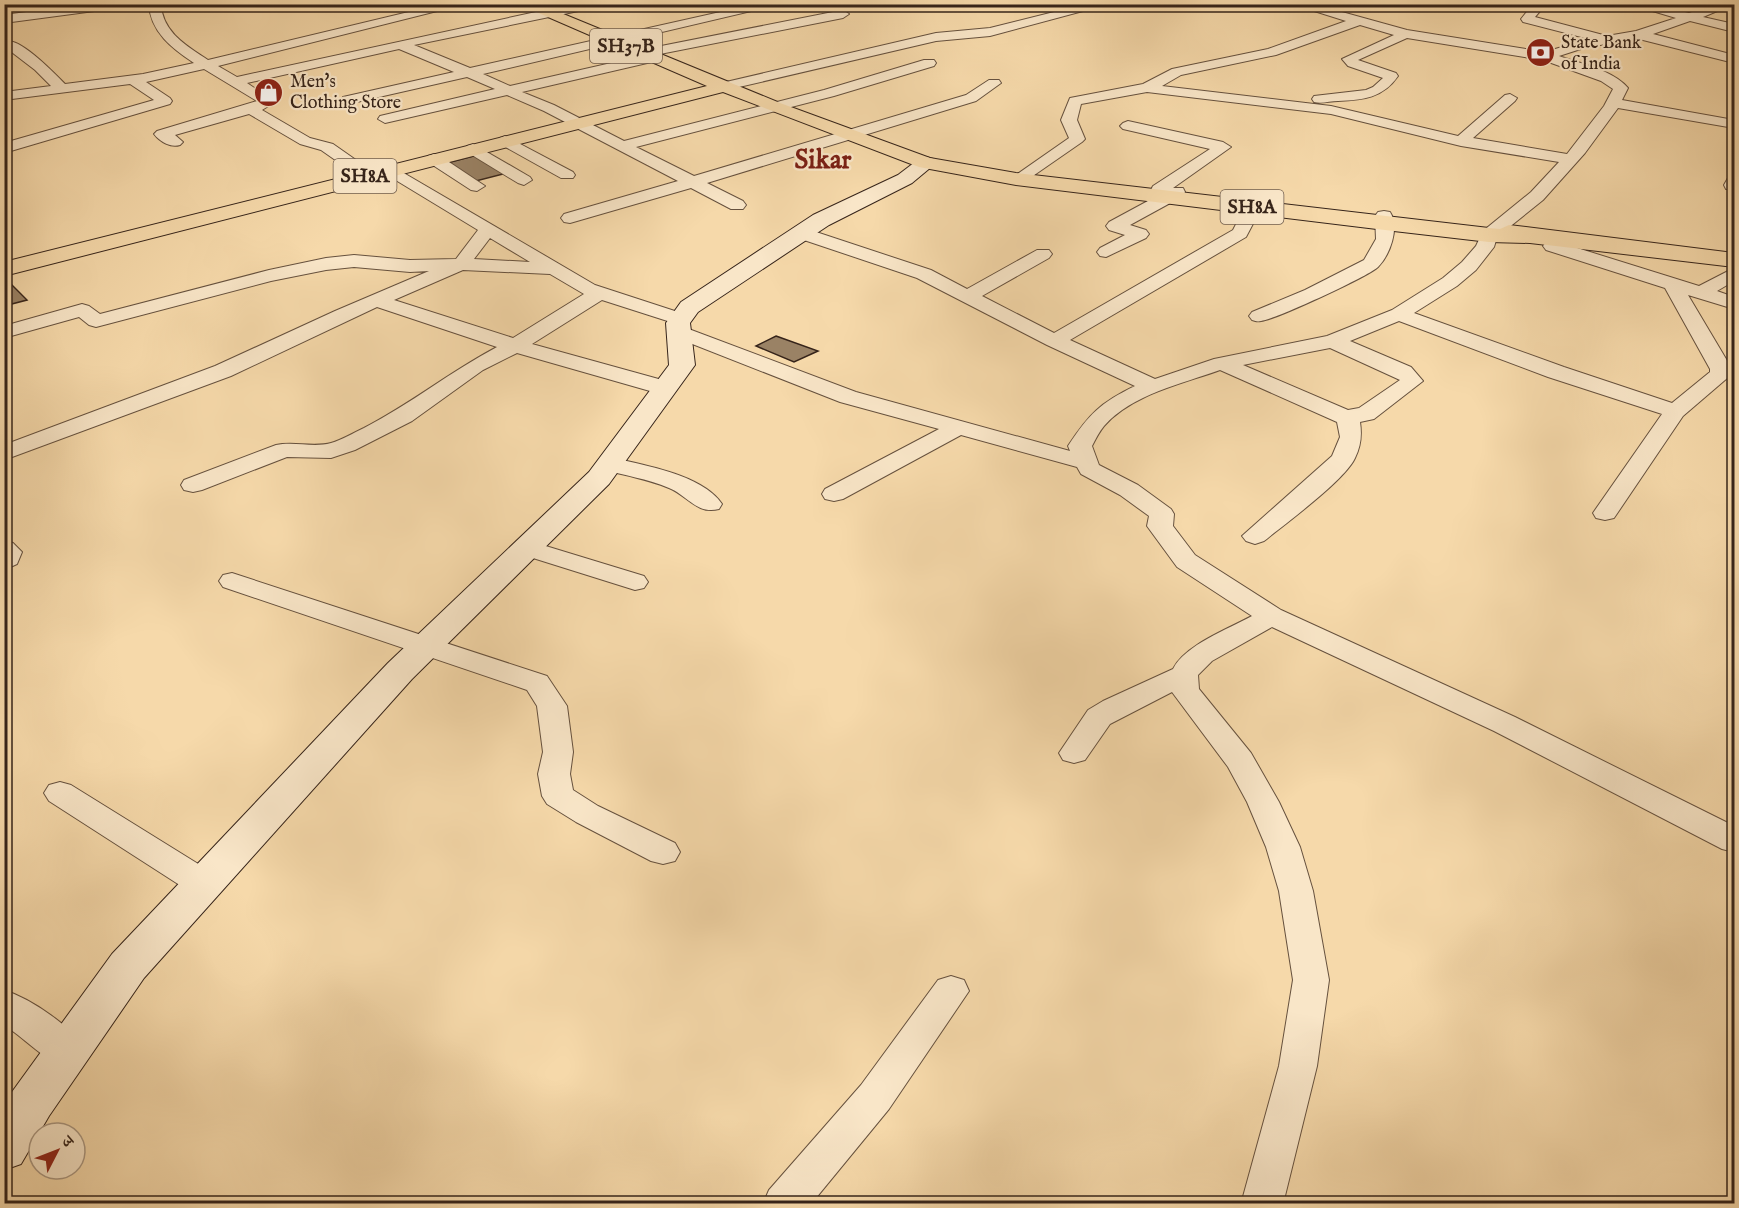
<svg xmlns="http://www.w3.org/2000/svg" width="1739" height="1208" viewBox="0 0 1739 1208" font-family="'IM FELL English','Noto Serif Devanagari',serif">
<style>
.building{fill:#9a8265;stroke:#36241a;stroke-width:1.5}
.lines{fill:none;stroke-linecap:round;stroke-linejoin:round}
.street-casing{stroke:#66513e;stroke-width:2}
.secondary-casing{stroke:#36241a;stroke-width:2}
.primary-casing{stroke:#36241a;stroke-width:2}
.street{fill:#f9e6c8;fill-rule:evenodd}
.secondary{fill:#f9e6c8;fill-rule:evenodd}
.primary{fill:#f6d9aa;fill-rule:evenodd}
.labels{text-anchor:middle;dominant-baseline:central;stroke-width:4.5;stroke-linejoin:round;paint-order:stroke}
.far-poi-label{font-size:18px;fill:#36241a;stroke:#f9e6c8;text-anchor:start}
.shield{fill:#f9e6c8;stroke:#705e4e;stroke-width:1.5}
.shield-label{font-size:20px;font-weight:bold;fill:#36241a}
.far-town-label{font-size:27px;font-weight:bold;fill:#7a1f14;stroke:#f9e6c8}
</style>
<rect width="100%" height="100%" fill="#f6d9aa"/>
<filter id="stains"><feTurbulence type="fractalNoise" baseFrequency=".00333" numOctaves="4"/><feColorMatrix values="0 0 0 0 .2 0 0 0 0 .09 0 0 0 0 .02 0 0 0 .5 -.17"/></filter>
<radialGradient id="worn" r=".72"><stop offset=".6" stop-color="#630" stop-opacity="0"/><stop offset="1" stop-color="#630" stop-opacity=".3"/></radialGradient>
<path class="building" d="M 477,155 L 507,173 L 472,182 L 443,164 Z
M 4,277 L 27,300 L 4,306 Z
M 776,336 L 818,351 L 794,362 L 756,346 Z"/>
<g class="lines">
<defs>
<path id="street" d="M 86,4 L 123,4 L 117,8 L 4,23 L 4,15 Z
M 149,4 L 161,4 C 162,32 187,46 208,60 L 442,4 L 465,4 L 218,66 L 237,77 L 573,4 L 599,4 L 593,8 L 414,45 L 470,68 L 756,4 L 781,4 L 483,74 L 510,86 L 642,56 L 639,53 L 646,49 L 843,10 L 849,14 L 843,18 L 660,54 L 662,57 L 660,60 L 522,92 L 554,105 L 624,141 L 824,90 L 924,60 L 934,60 L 936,63 L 934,66 L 834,96 L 636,147 L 694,176 L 966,95 L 989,80 L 999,80 L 1001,83 L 976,101 L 707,183 L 743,201 L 746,205 L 743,209 L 731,209 L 691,188 L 570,223 L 564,222 L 561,218 L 564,214 L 678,181 L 544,111 L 507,95 L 385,123 L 378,119 L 380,116 L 495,89 L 467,77 L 348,104 L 343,103 L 341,100 L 343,97 L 454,72 L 399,49 L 247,83 L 275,102 L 262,110 L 310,138 L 333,144 L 373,172 L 375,175 L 373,178 L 361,178 L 321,150 L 300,144 L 249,114 L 175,135 L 183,142 L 180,145 C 171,148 160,142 154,134 L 157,131 L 257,101 L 204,69 L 146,82 L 170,98 L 172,101 L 170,104 L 4,153 L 4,143 L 154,100 L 130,84 L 4,100 L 4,92 L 51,86 L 35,70 L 5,47 L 5,41 C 21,38 54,73 65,84 L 143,74 L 194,63 C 173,49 150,32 149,4 Z
M 262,4 L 275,4 L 276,6 L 270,10 Z
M 1086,4 L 1109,4 L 990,36 L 936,41 L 726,90 L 719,86 L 726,82 L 936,33 L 990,28 Z
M 1292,4 L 1313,4 L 1407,30 L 1545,52 L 1589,39 L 1523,22 L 1521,19 L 1533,4 L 1546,4 L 1535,17 L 1607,36 L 1636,31 L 1676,18 L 1629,4 L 1652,4 L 1689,13 L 1715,4 L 1734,4 L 1703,17 L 1734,24 L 1734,32 L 1690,21 L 1653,34 L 1734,55 L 1734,63 L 1639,39 L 1587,47 L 1559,56 C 1581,64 1613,70 1628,88 L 1622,100 L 1734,120 L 1734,128 L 1618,108 L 1585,153 L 1543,200 L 1497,237 L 1494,247 L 1476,270 L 1457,286 L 1414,313 L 1564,367 L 1672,403 L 1710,372 L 1710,369 L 1665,288 L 1546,250 L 1543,246 L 1546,242 L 1558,242 L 1699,286 L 1734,268 L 1734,281 L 1717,291 L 1734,297 L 1734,309 L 1688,295 L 1732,369 L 1732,374 L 1683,416 L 1614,518 L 1605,520 L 1596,518 L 1593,513 L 1662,414 L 1548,377 L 1399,321 L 1350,341 L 1411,367 L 1423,381 L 1374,419 L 1360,422 C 1362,435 1361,446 1355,458 C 1345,480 1285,524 1264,541 L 1255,544 L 1246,541 L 1242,536 L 1332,456 L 1340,437 L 1337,422 L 1220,370 C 1182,384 1132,394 1104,426 C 1099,432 1095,440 1092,446 L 1099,465 L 1138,485 L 1171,509 L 1174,514 L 1173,526 L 1195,555 L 1281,610 L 1515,717 L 1734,826 L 1734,852 L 1722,849 L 1494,731 L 1272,627 L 1212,661 L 1198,675 L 1199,689 L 1251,753 L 1279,802 L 1300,847 L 1313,891 L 1329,980 L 1317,1066 L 1283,1204 L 1241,1204 L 1279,1066 L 1293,980 L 1279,891 L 1266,847 L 1247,802 L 1228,767 L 1172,692 L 1110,724 L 1085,760 L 1074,763 L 1063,760 L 1059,753 L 1088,710 L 1103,701 L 1173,669 C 1185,645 1228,629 1252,616 L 1177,567 L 1147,526 L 1149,516 L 1120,495 L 1081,474 L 1077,467 L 961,435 L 843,499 L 834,501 L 825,499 L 822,494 L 825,489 L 939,429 L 840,402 L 672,336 L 669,332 L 672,328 L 686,328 L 856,392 L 1070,451 L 1068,446 C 1089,414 1100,403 1135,386 L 1047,345 L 917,278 L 795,237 L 792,233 L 795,229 L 807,229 L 931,270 L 967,289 L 1037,250 L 1049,250 L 1052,254 L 1049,258 L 982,296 L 1054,333 L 1233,230 L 1250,197 L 1262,197 L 1265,201 L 1246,237 L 1070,340 L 1155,379 L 1214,359 L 1327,336 L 1392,310 L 1443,278 L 1462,262 L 1476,246 L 1483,231 L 1531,192 L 1559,162 L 1461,146 L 1331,114 L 1147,92 L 1081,104 L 1077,120 L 1085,139 L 1082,142 L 1030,178 L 1018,178 L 1016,175 L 1069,138 L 1061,120 L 1070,98 L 1143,84 L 1172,69 L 1268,49 L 1346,21 ZM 1360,25 L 1394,35 L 1342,59 L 1348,66 L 1383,78 L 1373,87 L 1366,90 L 1314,96 L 1312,99 L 1314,102 C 1322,104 1330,101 1338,101 C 1363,100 1383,98 1398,76 L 1396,73 L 1358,60 L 1407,38 L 1543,60 L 1601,81 L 1613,89 L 1604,106 L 1567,154 L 1473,138 L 1515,101 L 1517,98 L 1510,94 L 1505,95 L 1458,136 L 1331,106 L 1162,86 L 1181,75 L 1276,55 ZM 1330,348 L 1400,380 L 1359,408 L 1348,410 L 1243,365 Z
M 1128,121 L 1223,142 L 1231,147 L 1173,188 L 1183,188 L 1185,192 L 1183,196 L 1130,225 L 1146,230 L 1149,234 L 1146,238 L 1106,257 L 1100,256 L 1097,252 L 1100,248 L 1125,235 L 1109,230 L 1106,226 L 1109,222 L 1159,195 L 1151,190 L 1153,186 L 1210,149 L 1123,129 L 1120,126 L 1123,123 Z
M 505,136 L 573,172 L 575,175 L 573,178 L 561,178 L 500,144 L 497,141 L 500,138 Z
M 473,144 L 530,177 L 532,180 L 524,185 L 518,183 L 467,152 L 465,149 L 467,146 Z
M 434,154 L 440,156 L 485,186 L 477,191 L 471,190 L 428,162 L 426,159 L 428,156 Z
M 390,165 L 595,285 L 687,315 L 690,319 L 687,323 L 680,325 L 602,300 L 532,344 L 673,383 L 676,388 L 673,393 L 665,394 L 657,393 L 517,353 L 483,370 L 412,421 L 355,450 L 331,458 L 287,457 L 202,490 L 193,492 L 184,490 L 181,485 L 184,480 L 276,445 C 294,441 313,448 331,443 C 342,440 353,433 364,428 C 411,404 451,371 497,347 L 377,307 L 231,376 L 4,460 L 4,445 L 215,366 L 335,311 L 429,271 L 410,272 L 354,267 L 326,270 L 271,281 L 96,327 L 89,325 L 79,317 L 4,338 L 4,326 L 82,304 L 89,306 L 100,314 L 269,270 L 326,258 L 354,255 L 410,260 L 456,259 L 478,230 L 384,173 L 382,170 L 384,167 ZM 490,238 L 530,262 L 474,259 ZM 463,270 L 550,274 L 584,294 L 513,338 L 394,300 Z
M 1734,177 L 1734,189 L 1726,189 L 1724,185 L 1728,178 Z
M 1384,211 L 1390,212 C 1400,227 1390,255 1378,267 C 1369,276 1274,320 1261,321 C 1257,322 1256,321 1252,320 L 1249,316 L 1252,312 L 1305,290 L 1364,260 L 1376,239 L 1375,216 L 1378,212 Z
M 609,457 C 642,465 702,474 722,504 L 719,509 C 697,515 687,495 669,488 C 648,479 623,475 601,469 L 597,464 L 601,459 Z
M 4,540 L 13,543 L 22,552 L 17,564 L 4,570 Z
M 526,540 L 644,576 L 648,582 L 644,588 L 635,590 L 517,553 L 513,548 L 517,543 Z
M 232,573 L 547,676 L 567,706 L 573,752 L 570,774 L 573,790 L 598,806 L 675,843 L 680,852 L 675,861 L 663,864 L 651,861 L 576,822 L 547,804 L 542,796 L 538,774 L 543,752 L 537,706 L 527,690 L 223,587 L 219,581 L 223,575 Z
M 60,782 L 71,785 L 216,875 L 221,884 L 216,893 L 204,897 L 192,893 L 49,801 L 44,793 L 49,785 Z
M 951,976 L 964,980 L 969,991 L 889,1109 L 811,1204 L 763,1204 L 769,1190 L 861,1085 L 938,980 Z
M 4,990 C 31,999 74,1027 86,1052 L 80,1063 C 77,1065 71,1068 67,1068 C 54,1068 18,1033 4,1025 Z"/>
<path id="secondary" d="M 926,157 L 933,159 L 936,163 L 912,183 L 829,225 L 698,312 L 690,323 L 695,365 L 609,484 L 412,679 L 144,978 L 49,1116 L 21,1164 L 4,1170 L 4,1103 L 112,954 L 388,663 L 589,472 L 669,365 L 666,323 L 681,302 L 813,215 L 898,175 L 919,159 Z"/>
<path id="primary" d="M 518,4 L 539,4 L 780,103 L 930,158 L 1016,173 L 1489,228 L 1500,229 L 1509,225 L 1734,253 L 1734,267 L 1530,243 L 1489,242 L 1385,230 L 1016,185 L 919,167 L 723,92 L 4,276 L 4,262 L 707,86 Z"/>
</defs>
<use href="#street" class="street-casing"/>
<use href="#secondary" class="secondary-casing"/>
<use href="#primary" class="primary-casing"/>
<use href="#street" class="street"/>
<use href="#secondary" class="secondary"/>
<use href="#primary" class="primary"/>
</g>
<defs>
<symbol id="bank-disc" viewBox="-11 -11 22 22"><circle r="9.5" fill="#8f2418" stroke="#f9e6c8"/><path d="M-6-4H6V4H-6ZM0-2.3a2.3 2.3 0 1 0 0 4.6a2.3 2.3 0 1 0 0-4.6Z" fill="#fff"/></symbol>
<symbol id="shop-disc" viewBox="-11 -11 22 22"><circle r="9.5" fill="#8f2418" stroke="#f9e6c8"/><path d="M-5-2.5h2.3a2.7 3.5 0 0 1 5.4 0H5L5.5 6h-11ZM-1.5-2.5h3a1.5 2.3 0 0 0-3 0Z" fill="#fff"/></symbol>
</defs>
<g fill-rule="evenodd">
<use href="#bank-disc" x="1524" y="36" width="33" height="33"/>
<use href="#shop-disc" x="252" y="76" width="33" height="33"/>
</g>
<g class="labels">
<g class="far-poi-label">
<text x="1561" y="43">State Bank<tspan x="1561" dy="21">of India</tspan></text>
<text x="290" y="82">Men's<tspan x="290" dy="21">Clothing Store</tspan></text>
</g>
<g class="shield">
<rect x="590" y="29" width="72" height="34" rx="4.5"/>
<rect x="333.5" y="159" width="63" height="34" rx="4.5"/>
<rect x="1220.5" y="190" width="63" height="34" rx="4.5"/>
</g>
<g class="shield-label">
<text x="626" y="46">SH37B</text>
<text x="365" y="176">SH8A</text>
<text x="1252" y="207">SH8A</text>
</g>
<g class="far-town-label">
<text x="823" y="161">Sikar</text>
</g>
</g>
<rect width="1739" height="1208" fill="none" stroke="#f6d9aa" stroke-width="24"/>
<rect x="6" y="6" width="1727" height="1196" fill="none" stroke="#36241a" stroke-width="3"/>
<rect x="12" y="12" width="1715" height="1184" fill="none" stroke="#36241a" stroke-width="1.5"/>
<g transform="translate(57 1151) rotate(48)"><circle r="28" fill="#f9e6c8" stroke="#ab9882" stroke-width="1.5"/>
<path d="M0-4.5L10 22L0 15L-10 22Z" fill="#8f2418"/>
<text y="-9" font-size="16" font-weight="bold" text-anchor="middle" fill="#36241a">उ</text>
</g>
<rect width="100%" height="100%" filter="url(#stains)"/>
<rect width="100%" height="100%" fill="url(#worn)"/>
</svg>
